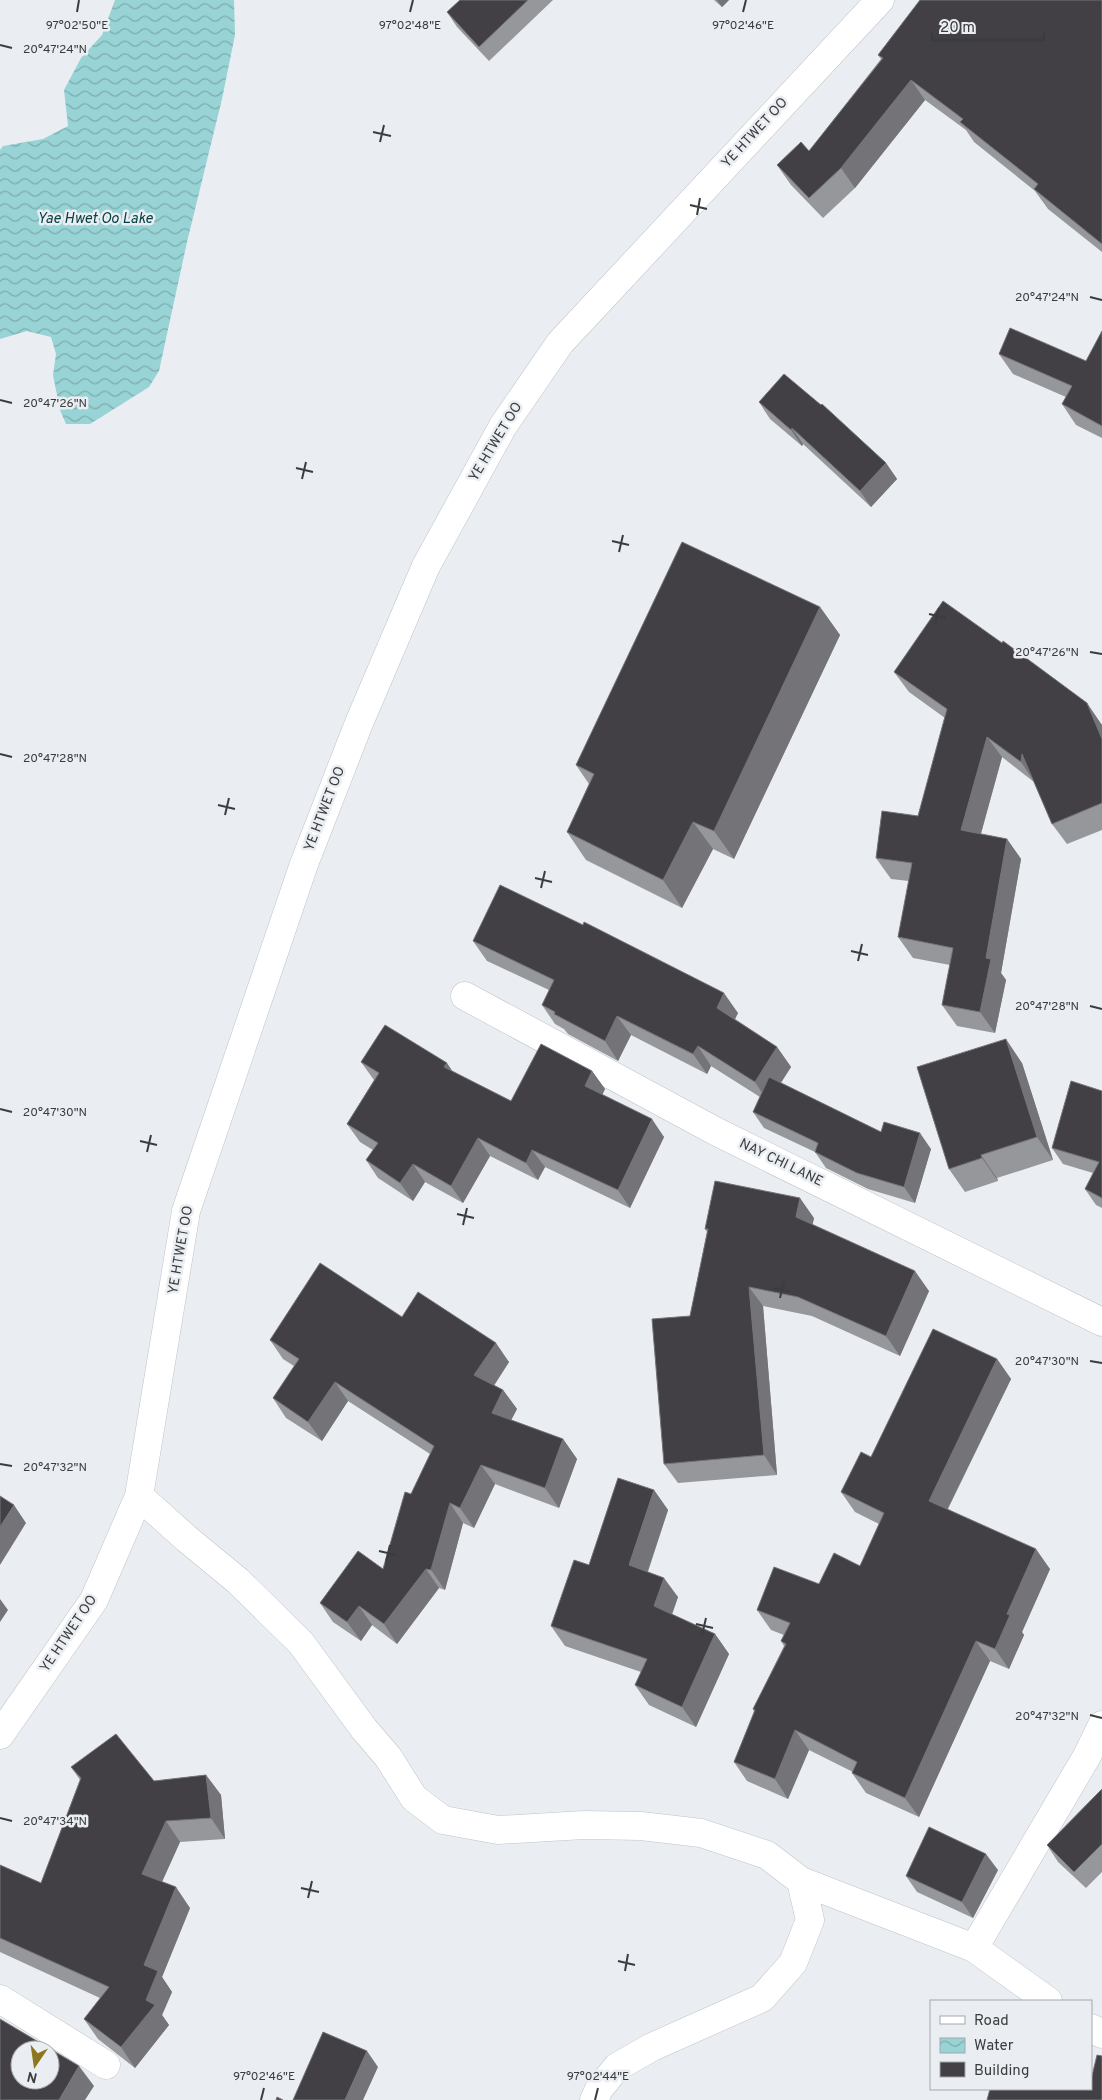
<svg xmlns="http://www.w3.org/2000/svg" width="1102" height="2100" viewBox="0 0 1102 2100" font-family="Overpass,sans-serif">
<style>
.water{fill:url(#water-waves)}
.lines{fill:none;stroke-linecap:round;stroke-linejoin:round}
.minor-casing{stroke:#bfc3c7;stroke-width:29}
.minor{stroke:#fff;stroke-width:28}
.wall{fill:#96979b}
.shaded-wall{fill:#747478}
.building{fill:#424044;stroke:#747478;fill-rule:evenodd}
.ticks{fill:none;stroke:#3a3c3d;stroke-width:2}
.labels{text-anchor:middle;dominant-baseline:central;stroke-width:5;stroke-linejoin:round;paint-order:stroke}
.street-label{font-size:14px;fill:#3a3c3d;stroke:#eaeef2}
.water-label{font-size:15px;font-style:italic;fill:#074042;stroke:#eaeef2}
.ticks-label{font-size:12px;text-anchor:middle;fill:#3a3c3d;stroke:#eaeef2;stroke-width:5;stroke-linejoin:round;paint-order:stroke}
</style>
<defs>
<pattern id="water-waves" width="16" height="10" patternUnits="userSpaceOnUse" patternTransform="scale(1.25)"><rect width="16" height="10" fill="#98d3d5"/><path d="M0 5q4-4 8 0t8 0" fill="none" stroke="#7dacae"/></pattern>
</defs>
<rect width="100%" height="100%" fill="#eaeef2"/>
<path class="water" d="M 115,0 L 234,0 L 235,35 L 222,99 L 187,242 L 159,371 L 149,387 L 90,424 L 66,424 L 60,410 L 53,375 L 56,354 L 51,337 L 27,331 L 0,339 L 0,150 L 3,146 L 43,139 L 68,126 L 64,90 L 81,58 L 102,35 Z"/>
<g class="lines">
<defs>
<path id="minor" d="M 465,996 L 717,1132 L 1102,1322
M 139,1496 L 187,1539 L 238,1581 L 301,1643 L 364,1729 L 388,1757 L 414,1798 L 443,1820 L 498,1830 L 584,1825 L 641,1826 L 701,1833 L 767,1855 L 801,1881 L 974,1948 L 1048,2001
M 0,1735 L 94,1600 L 139,1496 L 186,1211 L 304,864 L 359,723 L 426,566 L 503,426 L 560,343 L 880,0
M 974,1948 L 1087,1756 L 1102,1725
M 0,1999 L 106,2065
M 1091,2028 L 1102,2034
M 594,2100 L 599,2089 L 617,2067 L 652,2047 L 762,1998 L 793,1963 L 810,1920 L 801,1881"/>
</defs>
<use href="#minor" class="minor-casing"/>
<use href="#minor" class="minor"/>
</g>
<path class="wall" d="M 460,0 L 553,0 L 489,61 L 457,27 L 447,12 Z
M 714,0 L 729,0 L 722,7 Z
M 1102,0 L 1102,252 L 1048,209 L 1035,191 L 974,142 L 966,130 L 925,100 L 855,188 L 823,218 L 791,185 L 777,165 L 809,151 L 881,59 L 878,55 Z
M 1102,331 L 1102,438 L 1076,425 L 1062,404 L 1066,397 L 1013,374 L 999,354 L 1086,361 Z
M 759,402 L 886,463 L 897,479 L 871,507 L 803,444 L 802,446 L 770,419 Z
M 820,607 L 840,635 L 734,859 L 713,849 L 682,908 L 586,860 L 567,832 L 589,784 L 576,765 Z
M 894,672 L 1101,724 L 1102,725 L 1102,830 L 1067,844 L 1052,824 L 1034,782 L 1002,757 L 981,834 L 1007,839 L 1021,859 L 1001,973 L 1006,980 L 995,1033 L 957,1026 L 942,1005 L 950,965 L 913,958 L 898,937 L 909,881 L 891,879 L 876,858 L 918,816 L 945,718 L 909,692 Z
M 473,941 L 738,1013 L 735,1019 L 777,1047 L 791,1067 L 781,1083 L 881,1132 L 931,1149 L 915,1203 L 868,1189 L 826,1168 L 815,1152 L 764,1128 L 753,1112 L 760,1097 L 711,1066 L 707,1074 L 631,1035 L 618,1061 L 568,1034 L 564,1029 L 555,1024 L 542,1005 L 549,990 L 487,961 Z
M 361,1062 L 452,1071 L 511,1101 L 592,1071 L 605,1089 L 602,1095 L 664,1137 L 630,1208 L 545,1167 L 538,1180 L 490,1156 L 463,1203 L 425,1182 L 413,1201 L 378,1178 L 366,1160 L 373,1150 L 360,1142 L 347,1124 L 374,1080 Z
M 1022,1063 L 1053,1160 L 997,1178 L 998,1181 L 965,1192 L 949,1169 Z
M 1102,1091 L 1102,1208 L 1096,1205 L 1085,1189 L 1093,1173 L 1063,1164 L 1052,1148 Z
M 814,1218 L 812,1225 L 929,1291 L 900,1356 L 812,1316 L 763,1306 L 777,1475 L 678,1483 L 664,1464 L 690,1316 L 707,1232 L 705,1229 Z
M 402,1317 L 509,1362 L 494,1385 L 503,1390 L 517,1409 L 511,1420 L 563,1439 L 577,1459 L 559,1508 L 495,1484 L 474,1528 L 463,1523 L 445,1590 L 439,1588 L 397,1644 L 372,1625 L 361,1641 L 333,1622 L 320,1603 L 383,1569 L 411,1494 L 430,1454 L 348,1401 L 322,1441 L 286,1418 L 273,1398 L 294,1366 L 283,1359 L 270,1340 Z
M 997,1359 L 1011,1379 L 948,1509 L 1050,1569 L 1022,1632 L 1024,1635 L 1009,1669 L 990,1661 L 919,1817 L 866,1793 L 852,1773 L 853,1772 L 809,1750 L 788,1799 L 747,1781 L 734,1762 L 754,1712 L 753,1709 L 784,1646 L 781,1641 L 784,1635 L 771,1630 L 757,1610 L 819,1584 L 860,1566 L 879,1524 L 855,1512 L 841,1492 L 871,1457 Z
M 654,1490 L 668,1510 L 648,1572 L 678,1597 L 672,1614 L 715,1634 L 729,1654 L 696,1727 L 649,1705 L 635,1685 L 641,1672 L 565,1646 L 551,1626 L 589,1565 Z
M 71,1767 L 154,1781 L 206,1775 L 221,1795 L 225,1839 L 180,1842 L 162,1882 L 190,1908 L 162,1977 L 172,1992 L 162,2015 L 169,2025 L 135,2068 L 98,2039 L 84,2019 L 100,1998 L 0,1952 L 0,1865 L 41,1883 L 80,1780 Z
M 1102,1789 L 1102,1872 L 1086,1888 L 1058,1862 L 1047,1845 Z
M 998,1870 L 973,1918 L 917,1892 L 906,1876 Z"/>
<path class="shaded-wall" d="M 717,0 L 729,0 L 722,7 Z
M 911,80 L 925,100 L 855,188 L 841,168 Z
M 792,428 L 803,444 L 802,446 L 791,430 Z
M 886,463 L 897,479 L 871,507 L 860,491 Z
M 820,607 L 840,635 L 734,859 L 714,831 Z
M 1087,703 L 1102,725 L 1102,739 Z
M 987,737 L 1002,757 L 976,851 L 961,830 Z
M 1022,754 L 1035,783 L 1021,762 Z
M 693,822 L 713,849 L 682,908 L 663,880 Z
M 1007,839 L 1021,859 L 1001,973 L 1006,980 L 995,1033 L 980,1012 L 986,958 Z
M 724,993 L 738,1013 L 731,1027 L 717,1008 Z
M 617,1016 L 631,1035 L 618,1061 L 605,1041 Z
M 1006,1039 L 1022,1063 L 1053,1160 L 1037,1137 Z
M 698,1046 L 711,1066 L 707,1074 L 693,1054 Z
M 777,1047 L 791,1067 L 768,1102 L 755,1082 Z
M 447,1063 L 459,1081 L 444,1067 Z
M 592,1071 L 605,1089 L 598,1104 L 585,1086 Z
M 652,1119 L 664,1137 L 630,1208 L 618,1190 Z
M 920,1133 L 931,1149 L 915,1203 L 904,1187 Z
M 478,1138 L 490,1156 L 463,1203 L 451,1186 Z
M 532,1150 L 545,1167 L 538,1180 L 526,1163 Z
M 981,1155 L 997,1178 L 998,1181 L 982,1158 Z
M 413,1164 L 425,1182 L 413,1201 L 400,1183 Z
M 800,1198 L 814,1218 L 810,1237 L 796,1217 Z
M 915,1271 L 929,1291 L 900,1356 L 886,1336 Z
M 749,1287 L 763,1306 L 777,1475 L 764,1455 Z
M 496,1343 L 509,1362 L 488,1395 L 474,1375 Z
M 997,1359 L 1011,1379 L 942,1520 L 929,1501 Z
M 335,1382 L 348,1401 L 322,1441 L 308,1422 Z
M 503,1390 L 517,1409 L 505,1432 L 492,1413 Z
M 563,1439 L 577,1459 L 559,1508 L 545,1488 Z
M 481,1465 L 495,1484 L 474,1528 L 460,1508 Z
M 654,1490 L 668,1510 L 643,1585 L 629,1565 Z
M 450,1503 L 463,1523 L 445,1590 L 431,1570 Z
M 14,1505 L 26,1523 L 0,1565 L 0,1527 Z
M 1036,1549 L 1050,1569 L 1022,1632 L 1024,1635 L 1009,1669 L 995,1649 L 1007,1614 Z
M 426,1569 L 439,1588 L 397,1644 L 384,1624 Z
M 664,1578 L 678,1597 L 668,1626 L 654,1606 Z
M 0,1599 L 8,1610 L 0,1622 Z
M 359,1606 L 372,1625 L 361,1641 L 347,1622 Z
M 715,1634 L 729,1654 L 696,1727 L 682,1707 Z
M 976,1641 L 990,1661 L 919,1817 L 905,1798 Z
M 795,1730 L 809,1750 L 788,1799 L 775,1779 Z
M 206,1775 L 221,1795 L 225,1839 L 211,1818 Z
M 166,1821 L 180,1842 L 156,1895 L 142,1874 Z
M 986,1854 L 998,1870 L 973,1918 L 962,1902 Z
M 176,1887 L 190,1908 L 162,1977 L 172,1992 L 162,2015 L 169,2025 L 135,2068 L 121,2047 L 144,1965 Z
M 367,2051 L 378,2067 L 363,2100 L 345,2100 Z
M 79,2066 L 94,2086 L 85,2100 L 59,2100 Z"/>
<path class="building" d="M 460,0 L 528,0 L 479,47 L 447,12 Z
M 920,0 L 1102,0 L 1102,244 L 1034,189 L 1038,184 L 960,122 L 963,119 L 911,80 L 841,168 L 809,198 L 777,165 L 801,142 L 809,151 L 883,58 L 878,55 Z
M 1010,328 L 1086,361 L 1102,331 L 1102,426 L 1062,404 L 1072,386 L 999,354 Z
M 784,374 L 821,405 L 822,404 L 886,463 L 860,491 L 792,428 L 791,430 L 759,402 Z
M 682,542 L 820,607 L 714,831 L 693,822 L 663,880 L 567,832 L 594,774 L 576,765 Z
M 943,601 L 1002,643 L 1003,641 L 1087,703 L 1102,739 L 1102,803 L 1052,824 L 1022,754 L 1021,762 L 987,737 L 961,830 L 1007,839 L 986,958 L 991,959 L 980,1012 L 942,1005 L 953,948 L 898,937 L 912,863 L 876,858 L 882,811 L 918,816 L 947,709 L 894,672 Z
M 500,885 L 583,925 L 584,922 L 724,993 L 717,1008 L 777,1047 L 755,1082 L 698,1046 L 693,1054 L 617,1016 L 605,1041 L 554,1014 L 555,1012 L 542,1005 L 554,980 L 473,941 Z
M 385,1025 L 447,1063 L 444,1067 L 511,1101 L 541,1044 L 592,1071 L 585,1086 L 652,1119 L 618,1190 L 532,1150 L 526,1163 L 478,1138 L 451,1186 L 413,1164 L 400,1183 L 366,1160 L 378,1143 L 347,1124 L 379,1073 L 361,1062 Z
M 1006,1039 L 1037,1137 L 981,1155 L 982,1158 L 949,1169 L 917,1067 Z
M 769,1077 L 881,1132 L 884,1122 L 920,1133 L 904,1187 L 857,1173 L 815,1152 L 818,1143 L 753,1112 Z
M 1071,1081 L 1102,1091 L 1102,1198 L 1085,1189 L 1099,1162 L 1052,1148 Z
M 715,1181 L 800,1198 L 796,1217 L 915,1271 L 886,1336 L 798,1297 L 749,1287 L 764,1455 L 664,1464 L 652,1319 L 690,1316 L 708,1229 L 705,1229 Z
M 320,1263 L 402,1317 L 418,1292 L 496,1343 L 474,1375 L 503,1390 L 492,1413 L 563,1439 L 545,1488 L 481,1465 L 460,1508 L 450,1503 L 431,1570 L 426,1569 L 384,1624 L 359,1606 L 347,1622 L 320,1603 L 358,1551 L 383,1569 L 405,1492 L 411,1494 L 434,1446 L 335,1382 L 308,1422 L 273,1398 L 299,1359 L 270,1340 Z
M 933,1329 L 997,1359 L 929,1501 L 1036,1549 L 1007,1614 L 1010,1615 L 995,1649 L 976,1641 L 905,1798 L 852,1773 L 857,1762 L 795,1730 L 775,1779 L 734,1762 L 755,1710 L 753,1709 L 786,1644 L 781,1641 L 790,1623 L 757,1610 L 774,1567 L 819,1584 L 834,1553 L 860,1566 L 884,1513 L 841,1492 L 861,1452 L 871,1457 Z
M 618,1478 L 654,1490 L 629,1565 L 664,1578 L 654,1606 L 715,1634 L 682,1707 L 635,1685 L 647,1659 L 551,1626 L 574,1560 L 589,1565 Z
M 0,1496 L 14,1505 L 0,1527 Z
M 116,1734 L 154,1781 L 206,1775 L 211,1818 L 166,1821 L 142,1874 L 176,1887 L 144,1965 L 158,1971 L 146,2000 L 155,2005 L 121,2047 L 84,2019 L 109,1987 L 0,1938 L 0,1865 L 41,1883 L 81,1778 L 71,1767 Z
M 1102,1789 L 1102,1844 L 1074,1872 L 1047,1845 Z
M 929,1827 L 986,1854 L 962,1902 L 906,1876 Z
M 0,2019 L 79,2066 L 59,2100 L 0,2100 ZM 20,2050 L 50,2050 L 50,2080 L 20,2080 Z
M 323,2032 L 367,2051 L 345,2100 L 293,2100 Z
M 1097,2055 L 1102,2056 L 1102,2100 L 987,2100 L 990,2089 L 1091,2089 L 1091,2080 Z
M 277,2097 L 283,2100 L 276,2100 Z"/>
<path class="ticks" d="M 77,12 L 79,0M 410,12 L 413,0M 743,12 L 746,0M 0,45 L 12,48M 373,132 L 391,136M 380,142 L 384,125M 690,205 L 707,209M 697,215 L 700,198M 1090,297 L 1102,300M 0,400 L 12,403M 296,468 L 313,472M 302,479 L 306,462M 612,541 L 629,545M 619,552 L 623,535M 929,614 L 946,618M 935,625 L 939,608M 1090,652 L 1102,654M 0,754 L 12,757M 218,805 L 235,809M 225,815 L 229,798M 535,878 L 552,882M 541,888 L 545,871M 851,951 L 868,955M 858,961 L 862,944M 1090,1006 L 1102,1009M 0,1109 L 12,1112M 140,1141 L 157,1145M 147,1152 L 151,1135M 457,1214 L 474,1218M 463,1225 L 467,1208M 773,1288 L 790,1292M 780,1298 L 784,1281M 1090,1361 L 1102,1363M 0,1464 L 12,1466M 379,1551 L 396,1555M 386,1562 L 390,1545M 696,1624 L 713,1628M 702,1635 L 706,1618M 1090,1715 L 1102,1718M 0,1818 L 12,1821M 301,1888 L 319,1892M 308,1898 L 312,1881M 618,1961 L 635,1965M 625,1971 L 628,1954M 261,2100 L 264,2088M 595,2100 L 598,2088"/>
<g class="labels">
<g class="street-label">
<text transform="translate(755 133) rotate(-47)">YE HTWET OO</text>
<text transform="translate(496 442) rotate(-59)">YE HTWET OO</text>
<text transform="translate(325 809) rotate(-69)">YE HTWET OO</text>
<text transform="translate(781 1163) rotate(26)">NAY CHI LANE</text>
<text transform="translate(181 1250) rotate(-80)">YE HTWET OO</text>
<text transform="translate(69 1634) rotate(-56)">YE HTWET OO</text>
</g>
<g class="water-label">
<text x="95" y="219">Yae Hwet Oo Lake</text>
</g>
</g>
<g class="ticks-label">
<text x="77" y="29">97°02'50"E</text>
<text x="743" y="29">97°02'46"E</text>
<text x="410" y="29">97°02'48"E</text>
<text x="55" y="53">20°47'24"N</text>
<text x="1047" y="301">20°47'24"N</text>
<text x="55" y="407">20°47'26"N</text>
<text x="1047" y="656">20°47'26"N</text>
<text x="55" y="762">20°47'28"N</text>
<text x="1047" y="1010">20°47'28"N</text>
<text x="55" y="1116">20°47'30"N</text>
<text x="1047" y="1365">20°47'30"N</text>
<text x="55" y="1471">20°47'32"N</text>
<text x="1047" y="1720">20°47'32"N</text>
<text x="55" y="1825">20°47'34"N</text>
<text x="264" y="2080">97°02'46"E</text>
<text x="598" y="2080">97°02'44"E</text>
</g>
<rect x="930" y="2000" width="162" height="90" fill="#eaeef2" stroke="#a4a7aa"/>
<rect x="940" y="2016" width="25" height="8" fill="#ffffff" stroke="#a4a7aa"/>
<text x="974" y="2025" font-size="15" fill="#3a3c3d">Road</text>
<rect x="940" y="2038" width="25" height="15" fill="url(#water-waves)" stroke="#a4a7aa"/>
<text x="974" y="2050" font-size="15" fill="#3a3c3d">Water</text>
<rect x="940" y="2062" width="25" height="15" fill="#424044" stroke="#a4a7aa"/>
<text x="974" y="2075" font-size="15" fill="#3a3c3d">Building</text>
<g transform="translate(35 2065) rotate(193)"><circle r="24" fill="#eaeef2" stroke="#a4a7aa"/>
<path d="M0-4L9 19L0 12L-9 19Z" fill="#8b781c"/>
<text y="-8" font-size="14" font-weight="bold" text-anchor="middle" fill="#3a3c3d">N</text>
</g>
<path d="M932 32v8h112v-8" fill="none" stroke="#3a3c3d" stroke-width="2.5"/>
<text x="940" y="32" font-size="15" fill="#3a3c3d" stroke="#eaeef2" stroke-width="4" paint-order="stroke">20 m</text>
</svg>
